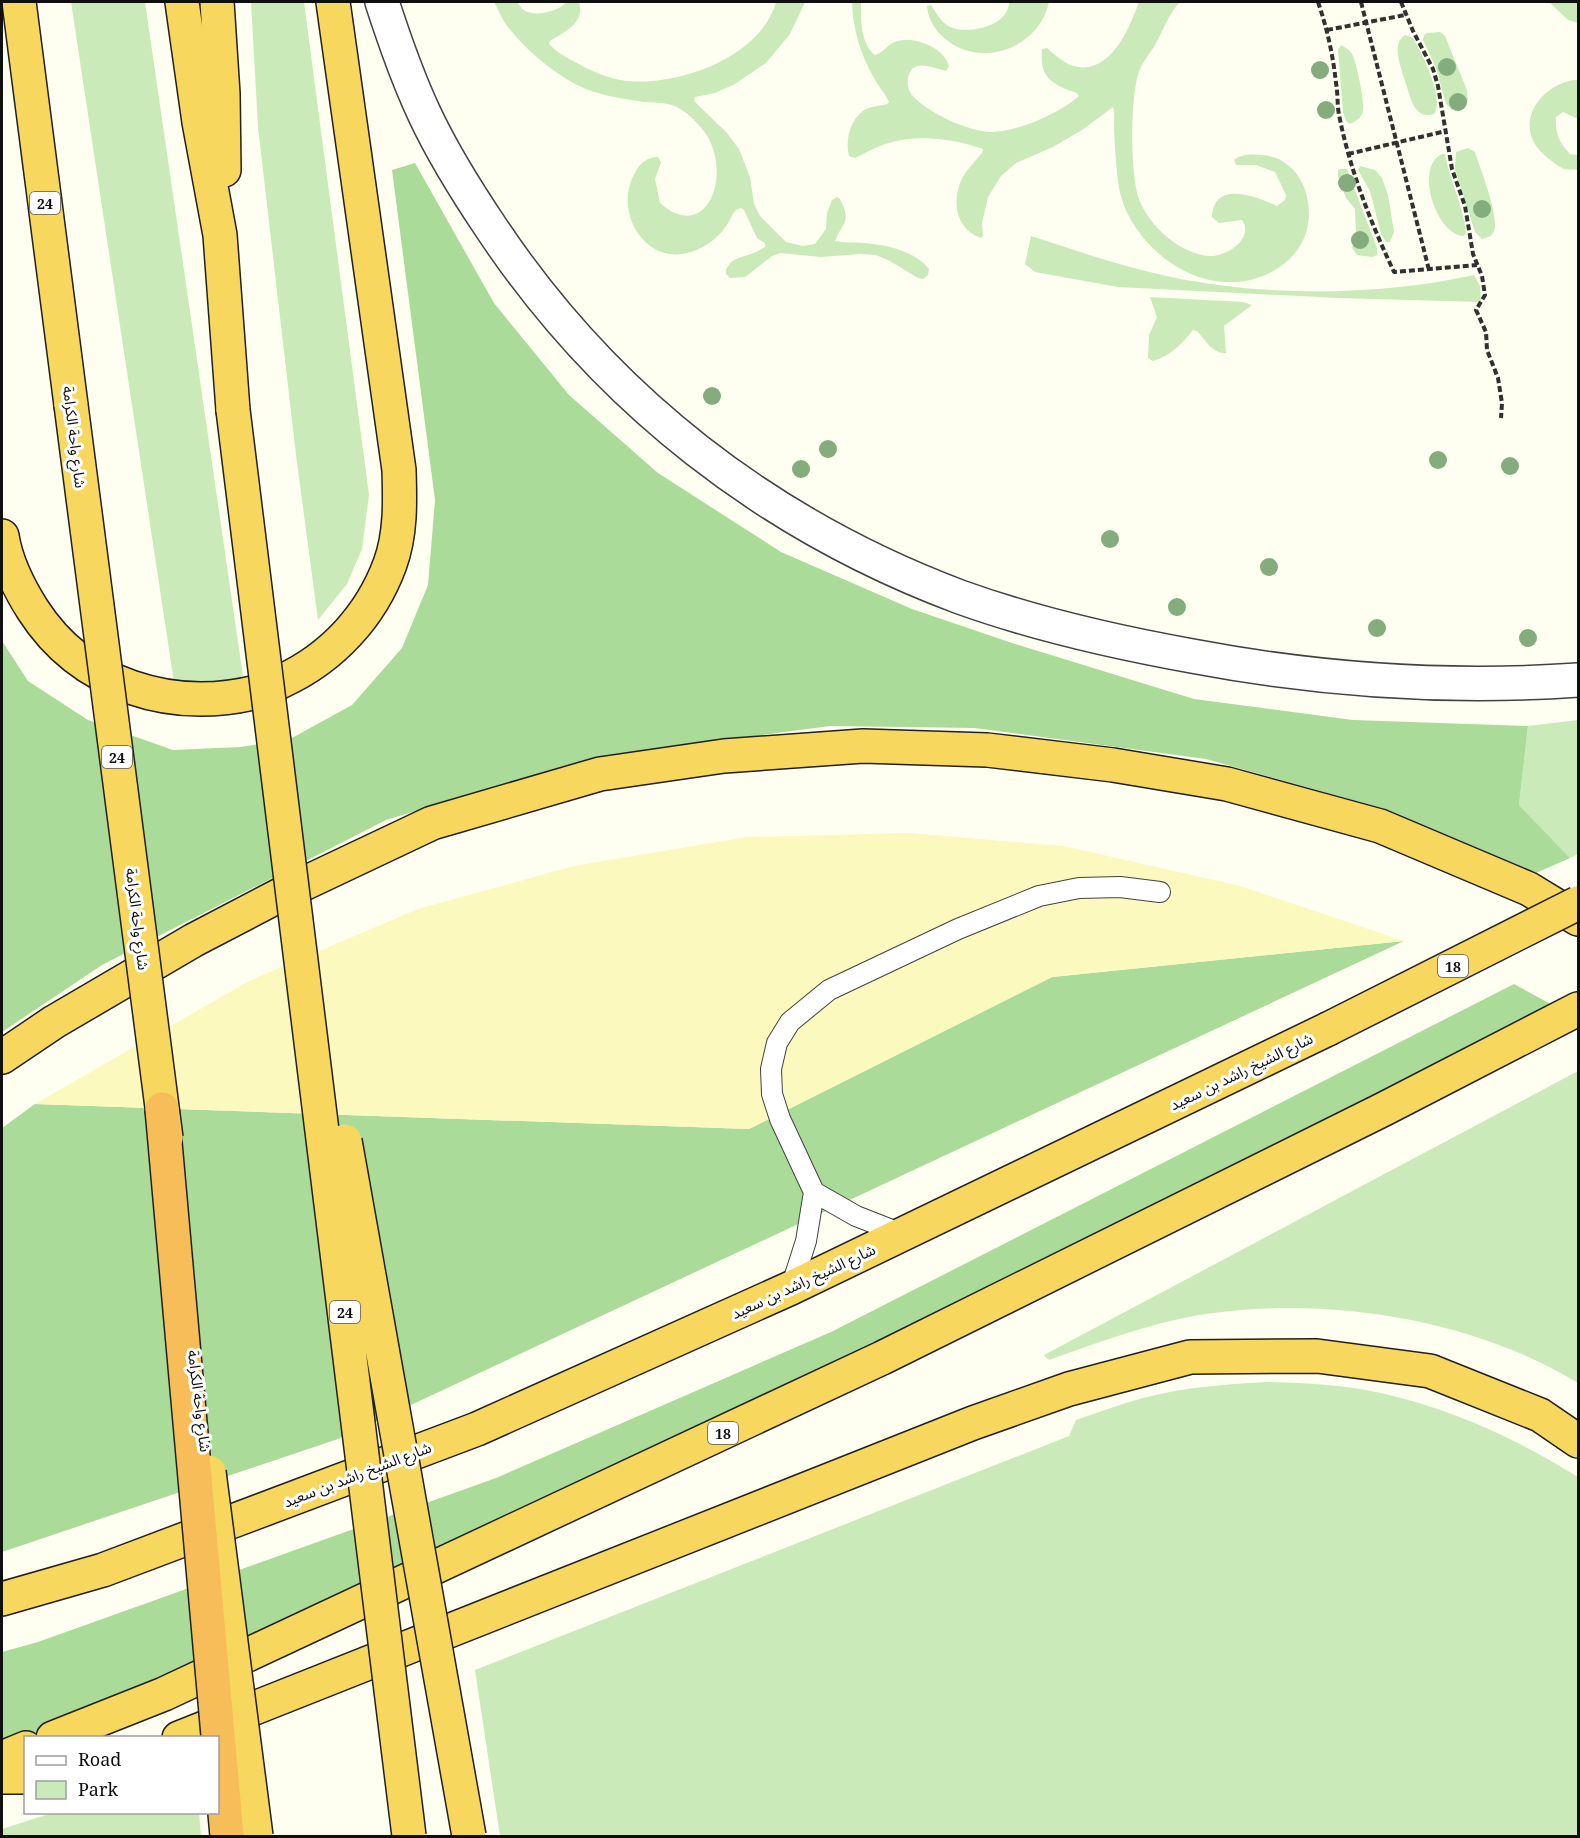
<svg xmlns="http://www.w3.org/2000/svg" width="1580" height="1838" viewBox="0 0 1580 1838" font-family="'Noto Serif','Noto Sans Arabic',serif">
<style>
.green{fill:#caeab9}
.forest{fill:#aadb98}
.sand{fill:#fbf9bd}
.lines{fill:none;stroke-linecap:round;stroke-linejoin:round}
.service-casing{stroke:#424242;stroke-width:22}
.tertiary-casing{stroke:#424242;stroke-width:36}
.trunk-casing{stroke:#202020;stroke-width:36}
.path{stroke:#313131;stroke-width:4;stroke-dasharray:6 3;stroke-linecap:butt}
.service{stroke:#fff;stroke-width:20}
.tertiary{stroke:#fff;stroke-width:33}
.trunk{stroke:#f8d75f;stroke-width:33}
.trunk-bridge-casing{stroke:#202020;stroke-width:36;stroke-linecap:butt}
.motorway-bridge-casing{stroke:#202020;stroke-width:36;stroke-linecap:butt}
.trunk-bridge{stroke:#f8d75f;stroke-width:33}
.motorway-bridge{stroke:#f6bd58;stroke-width:33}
.tree{fill:#84ac7c}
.labels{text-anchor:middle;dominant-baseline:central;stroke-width:6;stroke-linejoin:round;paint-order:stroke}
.shield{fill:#fff;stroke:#575757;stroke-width:1.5}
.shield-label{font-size:14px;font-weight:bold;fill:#0f0f0f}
.street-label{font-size:15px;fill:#0f0f0f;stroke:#fff}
</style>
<rect width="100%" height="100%" fill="#fffff1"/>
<path class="green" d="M 71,2 L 145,2 L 245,690 L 175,689 Z
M 251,2 L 304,2 L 369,495 L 362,549 L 347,584 L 318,620 L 296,455 L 258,127 Z
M 494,2 L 517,2 C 520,6 523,11 528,12 C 538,16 560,11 566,2 L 579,2 C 585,23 566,31 550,41 L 549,44 C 556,52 566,57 575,62 C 591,71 609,79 627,81 C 679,86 761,57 776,2 L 805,2 L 790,34 L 766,63 L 735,84 L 715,93 L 695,97 L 694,101 L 727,133 L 739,149 L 750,177 L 754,204 L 760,216 L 786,242 L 803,246 L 815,244 L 826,229 L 827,213 L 832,200 L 837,197 L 840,199 C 852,223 843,221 835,241 C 844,243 854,242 863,243 C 885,244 915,251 929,269 L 928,275 L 923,279 L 918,278 L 888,260 L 876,255 L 860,254 L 821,257 L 780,253 L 772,256 L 745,277 L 730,278 L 726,274 L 726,270 C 732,257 741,258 751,254 C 756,253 761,249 765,247 L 765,243 L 757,238 L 744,210 L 741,208 C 732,210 732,218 727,225 C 711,249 676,265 650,246 C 627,228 621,195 636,171 C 641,162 648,157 658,157 L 661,162 L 655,179 L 660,203 C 706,244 733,176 706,134 C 699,124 684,108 671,105 C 663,102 653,103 644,102 C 625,99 604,96 586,89 C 556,76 527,51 507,26 C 502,19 498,9 494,2 Z
M 852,2 L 861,2 C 861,19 860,43 875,55 C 883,53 887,45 895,42 C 913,35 944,47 949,66 L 946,71 C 933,68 912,57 908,78 C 907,84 908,90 912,95 C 926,112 969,132 991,132 C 1020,131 1058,114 1079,96 C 1076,91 1073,92 1068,90 C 1046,81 1040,72 1042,49 L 1047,48 C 1054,54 1062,61 1070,65 C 1109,79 1129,29 1139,2 L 1180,2 C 1169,13 1163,31 1155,45 C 1150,54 1142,62 1139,72 C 1130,97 1130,174 1139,199 C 1148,225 1181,255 1210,256 C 1226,257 1255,238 1242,220 L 1219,223 L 1212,217 C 1214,179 1257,197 1277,206 L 1285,200 L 1286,195 L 1275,172 L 1256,165 L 1236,165 L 1234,160 C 1241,154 1252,154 1260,155 C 1304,156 1321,212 1300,246 C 1291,261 1274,273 1257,278 C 1198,298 1130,246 1119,188 C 1116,169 1115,149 1114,129 C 1114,122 1115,113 1113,107 L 1082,130 L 1053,147 L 1016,163 L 1001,176 L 988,197 L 982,223 L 983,236 L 981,238 C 954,228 951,198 964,175 C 969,167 976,160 982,153 L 983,149 C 954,139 919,134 889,143 C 877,146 866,153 855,158 L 849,156 C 845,141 850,120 863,111 C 870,106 880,106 887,104 L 889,102 C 885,93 878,86 874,78 C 860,53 853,30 852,2 Z
M 1009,2 L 1049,2 C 1039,50 976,71 941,35 C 933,27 928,17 927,6 L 931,5 C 936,13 942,23 950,27 C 969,35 1009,26 1009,2 Z
M 1549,2 L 1578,2 L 1578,23 L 1568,20 Z
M 1440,32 L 1445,36 L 1467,90 L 1468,100 L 1465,107 L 1459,111 L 1452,110 L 1446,104 L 1436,68 L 1423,40 L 1424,35 L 1427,33 Z
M 1405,35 L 1413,38 C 1422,53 1445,99 1434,114 C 1414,120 1411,98 1406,84 C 1402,70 1390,45 1405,35 Z
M 1341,45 C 1345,47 1349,49 1352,54 C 1356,61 1365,102 1363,110 C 1362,118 1356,121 1350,124 L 1346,121 L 1343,112 L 1338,50 Z
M 1573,80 L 1578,80 L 1578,117 L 1576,118 L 1563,112 L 1556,117 C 1555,133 1559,143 1570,154 L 1578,155 L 1578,170 C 1574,169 1568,170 1564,169 C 1559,167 1553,162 1549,159 C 1511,131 1534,88 1573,80 Z
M 1468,148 L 1475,152 C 1481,171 1496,208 1495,227 C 1494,235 1489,238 1482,239 L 1475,232 L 1455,169 L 1456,152 Z
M 1442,154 L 1445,154 C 1450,181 1463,205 1466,232 L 1464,236 C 1436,235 1414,167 1442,154 Z
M 1360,166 L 1375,170 L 1382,178 L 1388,195 L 1394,232 L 1390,242 L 1386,242 L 1381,234 L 1370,191 L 1358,170 Z
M 1341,169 L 1347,169 L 1377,248 L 1377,255 L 1372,257 L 1357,255 L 1352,248 L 1356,233 L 1355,209 L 1346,198 L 1338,177 L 1338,170 Z
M 1031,236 C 1077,251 1123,267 1171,277 C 1266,297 1379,296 1474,275 L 1480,286 L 1481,302 L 1338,298 L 1118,287 L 1035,272 L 1025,264 Z
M 1150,297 L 1243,302 L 1252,305 L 1224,326 L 1226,353 C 1213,354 1205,340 1197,331 L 1193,330 C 1182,344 1170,356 1153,361 L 1148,358 L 1149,335 L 1157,317 Z
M 1578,720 L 1578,854 L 1570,858 L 1519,805 L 1528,726 Z
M 1578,1071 L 1578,1383 C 1468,1315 1305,1292 1179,1319 C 1134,1329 1091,1345 1049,1360 L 1044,1355 Z
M 1267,1382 C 1305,1383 1344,1385 1381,1393 C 1452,1409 1517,1439 1578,1477 L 1578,1836 L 500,1836 L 475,1670 L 1069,1436 L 1076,1420 C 1105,1410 1134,1399 1165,1393 C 1199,1386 1233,1384 1267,1382 Z
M 199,1812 L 201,1836 L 2,1836 L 2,1829 L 52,1813 Z"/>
<path class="forest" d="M 415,163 L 494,303 L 569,395 L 658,473 L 781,552 L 912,609 L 1012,643 L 1194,699 L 1353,720 L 1528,726 L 1519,805 L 1570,858 L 1536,873 L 1381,808 L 1206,759 L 975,728 L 830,726 L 596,757 L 386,820 L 102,965 L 2,1032 L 2,641 L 28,681 L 88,720 L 173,750 L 241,747 L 290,739 L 352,705 L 402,648 L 428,585 L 435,500 L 392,170 Z
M 1404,941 L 338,1439 L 2,1552 L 2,1128 L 35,1104 L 749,1129 L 1052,977 Z
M 1514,984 L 1558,1008 L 854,1365 L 68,1720 L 2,1744 L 2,1652 L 38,1642 L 496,1478 L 831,1332 Z"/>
<path class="sand" d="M 909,833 L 1064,846 L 1240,886 L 1404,941 L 1052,977 L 749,1129 L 35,1104 L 249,981 L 418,909 L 574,866 L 747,837 Z"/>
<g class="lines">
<defs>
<path id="service" d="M 814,1192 L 856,1216 L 902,1234
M 791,1288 L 806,1241 L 814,1192 L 780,1119 L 772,1094 L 771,1069 L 777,1043 L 790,1022 L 829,990 L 958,929 L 1039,896 L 1079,888 L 1120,887 L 1160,892"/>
<path id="tertiary" d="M 382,2 C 394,39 407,77 424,113 C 443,154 467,192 492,229 C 606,400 768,525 960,597 C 1035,624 1114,642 1192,656 C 1319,680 1449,689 1578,680"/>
<path id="trunk" d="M 19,2 L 71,405
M 182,2 L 199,122 L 220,235 L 233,410
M 217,2 L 223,94 L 224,170
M 2,536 C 6,562 19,588 33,610 C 82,686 172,713 257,692 C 266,690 274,685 282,681 C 332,658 371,616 390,564 C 401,534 400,501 399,470 L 333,2
M 2,1057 L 54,1022 L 194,940 L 282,894 L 432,823 L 600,774 L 724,756 L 863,746 L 987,750 L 1113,765 L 1227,784 L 1380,826 L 1529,889 L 1578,919
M 2,1599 L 103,1570 L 477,1429 L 791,1288 L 1328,1029
M 53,1738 L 164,1694 L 882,1358 L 1384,1109 L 1578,1009
M 179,1738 L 973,1423 L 1069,1389 L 1190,1357 L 1317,1356 L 1430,1371 L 1540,1415 L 1578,1441
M 2,1758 L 26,1748
M 2,1777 L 26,1777"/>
</defs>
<use href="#service" class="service-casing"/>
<use href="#tertiary" class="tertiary-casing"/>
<use href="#trunk" class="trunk-casing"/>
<path class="path" d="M 1318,2 C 1327,28 1333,55 1336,83 C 1338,93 1337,104 1339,115 C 1350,170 1370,221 1394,272 L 1477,265
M 1361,2 L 1429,270
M 1401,2 L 1413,31 L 1433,69 L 1438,86 L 1452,169 L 1465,206 L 1473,254 L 1482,276 L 1485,295 L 1476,310 L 1486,332 L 1487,350 L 1498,378 L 1502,403 L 1501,418
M 1327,30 L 1405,15
M 1348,154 L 1446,131"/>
<use href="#service" class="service"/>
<use href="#tertiary" class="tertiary"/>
<use href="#trunk" class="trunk"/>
<defs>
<path id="trunk-bridge" d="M 71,405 L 166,1138
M 233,410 L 409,1836
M 1328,1029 L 1578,903
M 345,1141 L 469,1836
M 209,1472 L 256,1836"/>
<path id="motorway-bridge" d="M 162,1109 L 227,1836"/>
</defs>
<use href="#trunk-bridge" class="trunk-bridge-casing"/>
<use href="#motorway-bridge" class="motorway-bridge-casing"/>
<use href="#trunk-bridge" class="trunk-bridge"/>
<use href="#motorway-bridge" class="motorway-bridge"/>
</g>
<g class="tree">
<circle cx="1447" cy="67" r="9"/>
<circle cx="1320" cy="70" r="9"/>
<circle cx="1458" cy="102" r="9"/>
<circle cx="1326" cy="110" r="9"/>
<circle cx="1347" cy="183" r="9"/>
<circle cx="1482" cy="209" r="9"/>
<circle cx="1360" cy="240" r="9"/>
<circle cx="712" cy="396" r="9"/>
<circle cx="828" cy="449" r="9"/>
<circle cx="1438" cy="460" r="9"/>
<circle cx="1510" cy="466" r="9"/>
<circle cx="801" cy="469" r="9"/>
<circle cx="1110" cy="539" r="9"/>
<circle cx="1269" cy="567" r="9"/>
<circle cx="1177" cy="607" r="9"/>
<circle cx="1377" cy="628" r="9"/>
<circle cx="1528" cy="638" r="9"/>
</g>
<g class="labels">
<g class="shield">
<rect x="30" y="192" width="30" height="22" rx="4.5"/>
<rect x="102" y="746" width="30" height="22" rx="4.5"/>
<rect x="1438" y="955" width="30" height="22" rx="4.5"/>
<rect x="330" y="1301" width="30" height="22" rx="4.5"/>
<rect x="708" y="1422" width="30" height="22" rx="4.5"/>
</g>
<g class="shield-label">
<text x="45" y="203">24</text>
<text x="117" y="757">24</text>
<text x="1453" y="966">18</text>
<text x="345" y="1312">24</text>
<text x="723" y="1433">18</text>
</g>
<g class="street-label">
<text transform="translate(75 437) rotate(83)">شارع واحة الكرامة</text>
<text transform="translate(138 919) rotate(83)">شارع واحة الكرامة</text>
<text transform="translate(1241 1071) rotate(-26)">شارع الشيخ راشد بن سعيد</text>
<text transform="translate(803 1281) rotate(-25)">شارع الشيخ راشد بن سعيد</text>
<text transform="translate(200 1401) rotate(83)">شارع واحة الكرامة</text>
<text transform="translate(357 1474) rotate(-21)">شارع الشيخ راشد بن سعيد</text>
</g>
</g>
<rect width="1580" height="1838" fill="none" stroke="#0f0f0f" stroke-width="6"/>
<rect x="24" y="1736" width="195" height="78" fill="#ffffff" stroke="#9f9f9f" stroke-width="1.5"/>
<rect x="36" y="1756" width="30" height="9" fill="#ffffff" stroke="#9f9f9f" stroke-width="1.5"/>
<text x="78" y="1766" font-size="18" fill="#0f0f0f">Road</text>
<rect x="36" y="1781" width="30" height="18" fill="#caeab9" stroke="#9f9f9f" stroke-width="1.5"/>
<text x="78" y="1796" font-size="18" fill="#0f0f0f">Park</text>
</svg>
